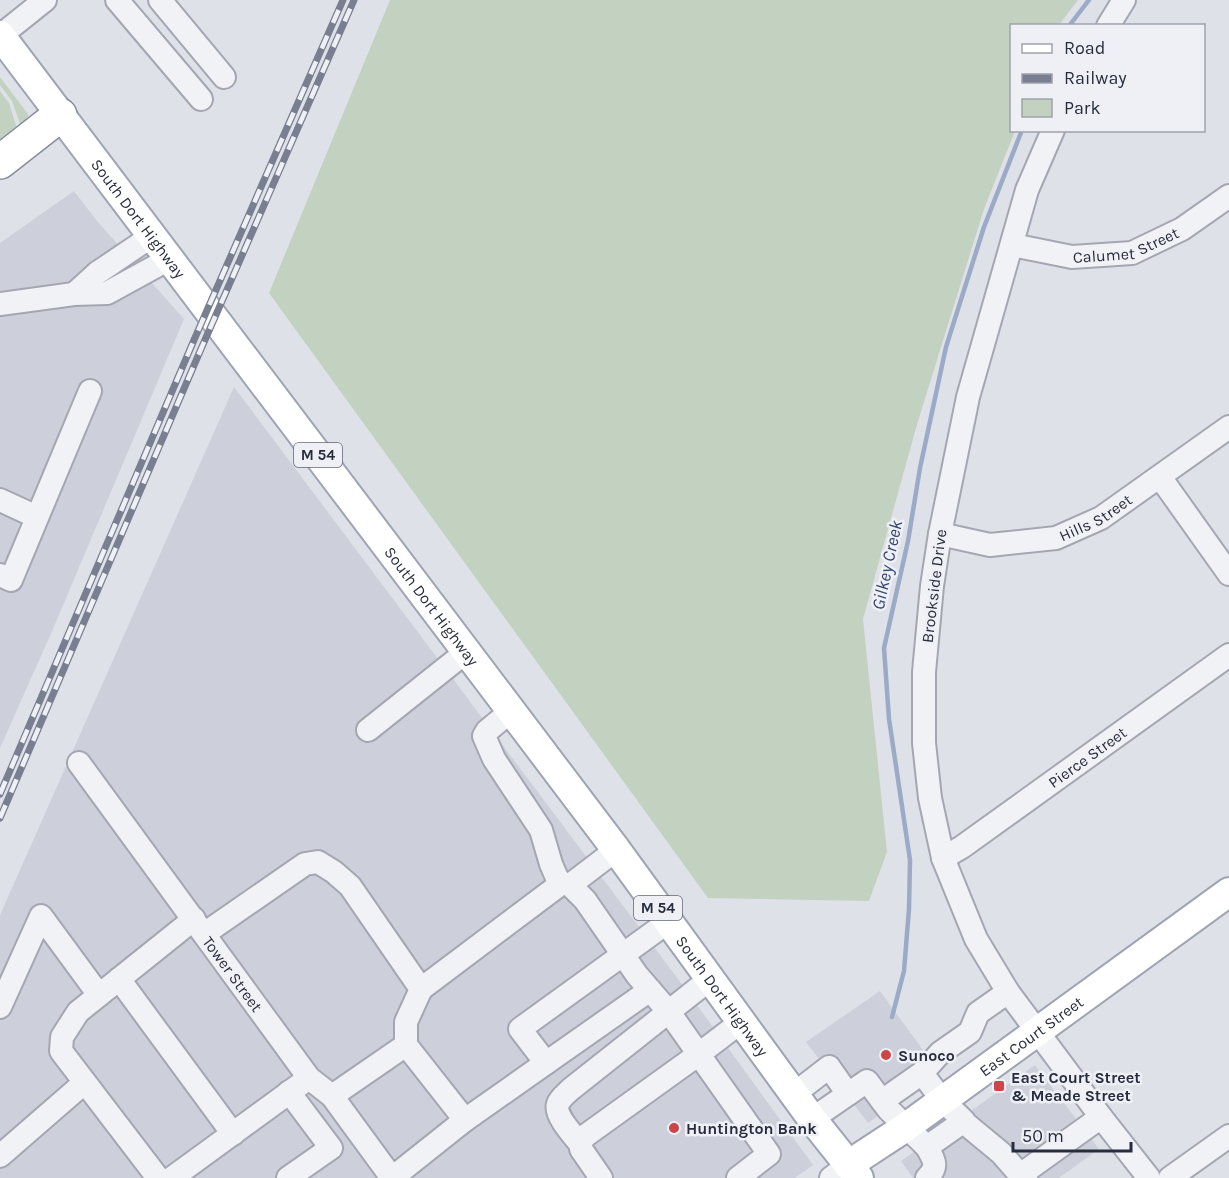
<svg xmlns="http://www.w3.org/2000/svg" width="1229" height="1178" viewBox="0 0 1229 1178" font-family="Karla,sans-serif">
<style>
.built{fill:#cdd0da}
.green{fill:#c2d1c0}
.lines{fill:none;stroke-linecap:round;stroke-linejoin:round}
.stream{stroke:#9baac7;stroke-width:4.5}
.minor-casing{stroke:#a4a7b2;stroke-width:26}
.major-casing{stroke:#9ea4b3;stroke-width:32}
.highway-casing{stroke:#878d9e;stroke-width:36}
.minor{stroke:#f1f2f6;stroke-width:22}
.major{stroke:#fff;stroke-width:28}
.highway{stroke:#fff;stroke-width:33}
.rail-casing{stroke:#797f91;stroke-width:7}
.rail{stroke:#eef0f5;stroke-width:4.5;stroke-dasharray:14;stroke-linecap:butt}
.poi-dot{fill:#ca4649;stroke:#eef0f5;stroke-width:2}
.labels{text-anchor:middle;dominant-baseline:central;stroke-width:5;stroke-linejoin:round;paint-order:stroke}
.shield{fill:#eef0f5;stroke:#636875;stroke-width:1.5}
.shield-label{font-size:15px;font-weight:bold;fill:#282d3e}
.street-label{font-size:16px;fill:#282d3e;stroke:#eef0f5}
.poi-label{font-size:16px;font-weight:bold;fill:#282d3e;stroke:#eef0f5;text-anchor:start}
.water-label{font-size:18px;font-style:italic;fill:#344771;stroke:#eef0f5}
</style>
<rect width="100%" height="100%" fill="#dfe1e8"/>
<path class="built" d="M 74,191 L 97,221 L 184,319 L 53,629 L 0,748 L 0,243 Z
M 234,387 L 681,983 L 813,1165 L 795,1178 L 0,1178 L 0,915 Z
M 880,991 L 939,1072 L 868,1123 L 806,1042 Z
M 1035,1065 L 1099,1149 L 1059,1178 L 913,1178 L 901,1161 Z"/>
<path class="green" d="M 390,0 L 1078,0 L 1059,25 L 1012,26 L 1012,130 L 1015,131 L 984,209 L 918,421 L 863,619 L 887,852 L 869,901 L 708,898 L 269,293 Z
M 0,77 L 28,114 L 28,116 L 21,126 L 12,101 L 0,85 Z
M 0,91 L 9,103 L 17,129 L 0,142 Z"/>
<g class="lines">
<path class="stream" d="M 1069,26 L 1089,0
M 892,1017 L 904,971 L 909,909 L 910,860 L 889,719 L 884,648 L 908,541 L 920,468 L 946,347 L 984,227 L 1022,130"/>
<defs>
<g id="minor">
<path d="M 117,0 L 201,99"/>
<path d="M 160,0 L 224,77"/>
<path d="M 1108,26 L 1124,0"/>
<path d="M 0,36 L 45,0"/>
<path d="M 1053,130 L 1027,190 L 968,397 L 940,534 L 932,586 L 924,672 L 924,743 L 930,798 L 943,858 L 976,939 L 1008,992 L 1101,1117 L 1149,1178"/>
<path id="s1" d="M 1012,245 L 1072,257 L 1132,253 L 1182,229 L 1229,196"/>
<path d="M 74,294 L 97,273 L 152,236"/>
<path d="M 0,304 L 74,294 L 107,293 L 169,259"/>
<path d="M 1160,477 L 1229,574"/>
<path d="M 0,500 L 37,517"/>
<path id="s2" d="M 940,534 L 990,545 L 1056,538 L 1101,518 L 1229,427"/>
<path d="M 0,575 L 11,580 L 90,391"/>
<path d="M 511,711 L 487,731 L 484,736 L 494,759 L 541,830 L 551,864 L 557,878 L 562,883 L 570,885 L 585,900 L 637,975 L 669,1012 L 769,1154 L 738,1178"/>
<path d="M 368,730 L 466,652"/>
<path id="s3" d="M 79,763 L 309,1078 L 332,1096 L 392,1178"/>
<path id="s4" d="M 943,858 L 962,847 L 1229,655"/>
<path d="M 570,885 L 616,850"/>
<path d="M 204,934 L 305,864 L 318,862 L 334,872 L 350,886 L 421,989 L 406,1022 L 406,1045 L 332,1096"/>
<path d="M 119,979 L 233,1134"/>
<path d="M 421,989 L 562,883"/>
<path d="M 650,990 L 546,1063 L 520,1029 L 668,922"/>
<path d="M 0,1007 L 41,916 L 99,995"/>
<path d="M 406,1045 L 465,1120"/>
<path d="M 922,1073 L 940,1053 L 970,1032 L 978,1013 L 1008,992"/>
<path d="M 794,1094 L 829,1067 L 848,1094"/>
<path d="M 812,1119 L 867,1081 L 882,1101"/>
<path d="M 964,1121 L 927,1147 L 888,1109 L 882,1101 L 922,1073 L 942,1100 L 962,1119 L 966,1124 L 1001,1153 L 1023,1178"/>
<path d="M 581,1145 C 574,1136 554,1115 558,1104 C 560,1098 566,1094 571,1089 L 710,979"/>
<path d="M 0,1156 L 84,1083"/>
<path d="M 158,1178 L 61,1051 L 62,1037 L 78,1012 L 194,919"/>
<path d="M 172,1178 L 309,1078"/>
<path d="M 288,1178 L 331,1148 L 289,1092"/>
<path d="M 392,1178 L 465,1120 L 546,1063"/>
<path d="M 601,1178 L 581,1149 L 581,1142 L 585,1136 L 699,1054 L 741,1022"/>
<path d="M 831,1178 L 848,1165"/>
<path d="M 927,1178 C 939,1166 934,1160 927,1147"/>
<path d="M 1025,1178 L 1027,1172 L 1030,1168 L 1101,1117"/>
<path d="M 1170,1178 L 1229,1136"/>
</g>
<g id="major">
<path id="s5" d="M 0,35 L 615,848 L 812,1119 L 859,1178"/>
<path id="s6" d="M 848,1165 L 906,1127 L 1229,892"/>
</g>
<path id="highway" d="M 0,162 L 60,115"/>
</defs>
<use href="#minor" class="minor-casing"/>
<use href="#major" class="major-casing"/>
<use href="#highway" class="highway-casing"/>
<use href="#minor" class="minor"/>
<use href="#major" class="major"/>
<use href="#highway" class="highway"/>
<defs>
<path id="rail" d="M 0,794 L 194,340 L 343,0
M 0,818 L 201,349 L 354,0"/>
</defs>
<use href="#rail" class="rail-casing"/>
<use href="#rail" class="rail"/>
</g>
<g class="poi-dot">
<circle cx="886" cy="1055" r="6"/>
<rect x="993" y="1080" width="12" height="12" rx="3"/>
<circle cx="674" cy="1128" r="6"/>
</g>
<g class="labels">
<g class="shield">
<rect x="294" y="443" width="48" height="24" rx="4.5"/>
<rect x="634" y="896" width="48" height="24" rx="4.5"/>
</g>
<g class="shield-label">
<text x="318" y="455">M 54</text>
<text x="658" y="908">M 54</text>
</g>
<g class="street-label">
<text stroke="none"><textPath href="#s5" startOffset="230">South Dort Highway</textPath></text>
<text stroke="none"><textPath href="#s1" startOffset="117">Calumet Street</textPath></text>
<text stroke="none"><textPath href="#s2" startOffset="162">Hills Street</textPath></text>
<text transform="translate(934 586) rotate(-83)">Brookside Drive</text>
<text stroke="none"><textPath href="#s5" startOffset="716">South Dort Highway</textPath></text>
<text stroke="none"><textPath href="#s4" startOffset="176">Pierce Street</textPath></text>
<text stroke="none"><textPath href="#s3" startOffset="261">Tower Street</textPath></text>
<text stroke="none"><textPath href="#s5" startOffset="1202">South Dort Highway</textPath></text>
<text stroke="none"><textPath href="#s6" startOffset="224">East Court Street</textPath></text>
</g>
<g class="poi-label">
<text x="898" y="1055">Sunoco</text>
<text x="1011" y="1077">East Court Street<tspan x="1011" dy="18">&amp; Meade Street</tspan></text>
<text x="686" y="1128">Huntington Bank</text>
</g>
<g class="water-label">
<text transform="translate(887 565) rotate(-78)">Gilkey Creek</text>
</g>
</g>
<rect x="1010" y="24" width="195" height="108" fill="#eef0f5" stroke="#9fa2ac" stroke-width="1.5"/>
<rect x="1022" y="44" width="30" height="9" fill="#ffffff" stroke="#9fa2ac" stroke-width="1.5"/>
<text x="1064" y="54" font-size="18" fill="#282d3e">Road</text>
<rect x="1022" y="74" width="30" height="9" fill="#797f91" stroke="#9fa2ac" stroke-width="1.5"/>
<text x="1064" y="84" font-size="18" fill="#282d3e">Railway</text>
<rect x="1022" y="99" width="30" height="18" fill="#c2d1c0" stroke="#9fa2ac" stroke-width="1.5"/>
<text x="1064" y="114" font-size="18" fill="#282d3e">Park</text>
<path d="M1013 1142v9h118v-9" fill="none" stroke="#282d3e" stroke-width="3"/>
<text x="1022" y="1142" font-size="18" fill="#282d3e" stroke="#eef0f5" stroke-width="4.5" paint-order="stroke">50 m</text>
</svg>
